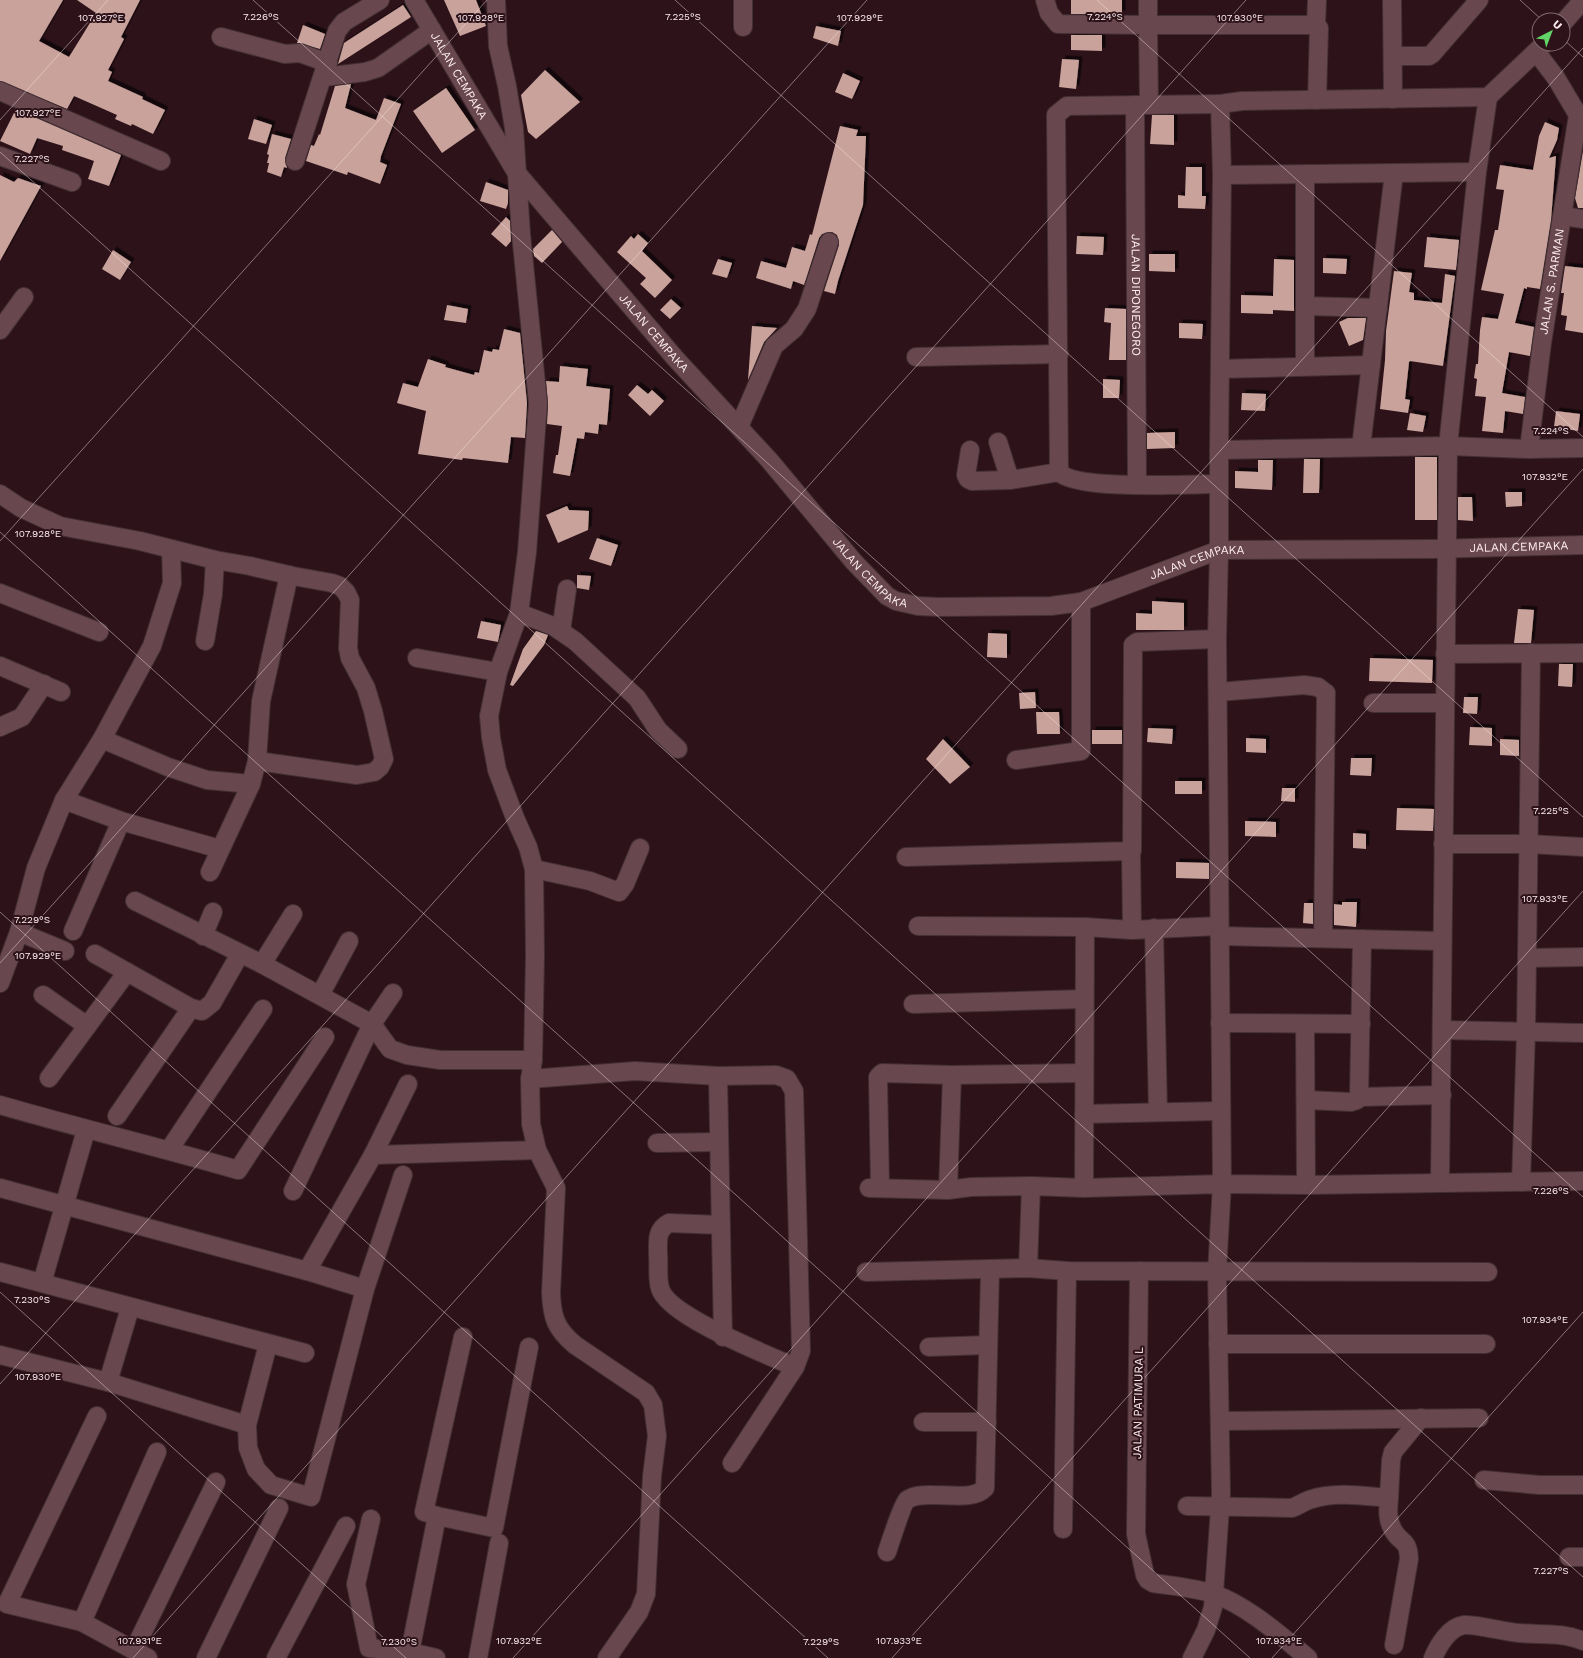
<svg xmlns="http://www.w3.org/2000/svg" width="1583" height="1658" viewBox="0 0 1583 1658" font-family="'Work Sans',sans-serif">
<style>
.building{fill:#c8a29b;filter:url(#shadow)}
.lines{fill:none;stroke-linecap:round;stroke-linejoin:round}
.street-casing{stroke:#433034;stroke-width:20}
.street{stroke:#68474f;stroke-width:18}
.ticks{fill:none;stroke:#fdecef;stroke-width:1;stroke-opacity:0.45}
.labels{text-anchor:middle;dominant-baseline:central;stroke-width:4;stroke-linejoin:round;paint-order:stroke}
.street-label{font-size:12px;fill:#fdecef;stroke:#2d121a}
.ticks-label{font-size:10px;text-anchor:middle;fill:#fdecef;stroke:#2d121a;stroke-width:4;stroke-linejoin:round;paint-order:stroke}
</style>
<defs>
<filter id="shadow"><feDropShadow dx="3.5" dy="-3.5" stdDeviation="0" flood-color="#0009"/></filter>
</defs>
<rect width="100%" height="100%" fill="#2d121a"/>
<path class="building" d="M 0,0 L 63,0 L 39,41 L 69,57 L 96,13 L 77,0 L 140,0 L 121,37 L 124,39 L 108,70 L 112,72 L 108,81 L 143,97 L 142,99 L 165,110 L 153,134 L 132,124 L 131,126 L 115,119 L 117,115 L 74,96 L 67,109 L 0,81 Z
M 444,0 L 476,0 L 486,26 L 460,36 Z
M 1071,0 L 1122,0 L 1122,14 L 1071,14 Z
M 403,5 L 411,17 L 338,64 L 344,43 Z
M 303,25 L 325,34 L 320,49 L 297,43 Z
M 816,26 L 841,31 L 838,46 L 813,38 Z
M 1071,35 L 1102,35 L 1102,51 L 1071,50 Z
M 1062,59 L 1079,60 L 1076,89 L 1059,87 Z
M 545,70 L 580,102 L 536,139 L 528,132 L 521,95 Z
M 843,73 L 860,81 L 852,99 L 835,92 Z
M 351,84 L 345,108 L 376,120 L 384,98 L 401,104 L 381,156 L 380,162 L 387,165 L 380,184 L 348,172 L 347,175 L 306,161 L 311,145 L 314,146 L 319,134 L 320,135 L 335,86 Z
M 446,88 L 475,130 L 442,153 L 413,111 Z
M 16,109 L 121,155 L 109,186 L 88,179 L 94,161 L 62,150 L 63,146 L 37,138 L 30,154 L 0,141 Z
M 1152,115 L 1174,115 L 1174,145 L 1150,144 Z
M 254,119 L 272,125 L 266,144 L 248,139 Z
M 1545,122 L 1559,128 L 1557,140 L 1549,158 L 1556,156 L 1551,220 L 1540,289 L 1527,287 L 1527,289 L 1524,288 L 1515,323 L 1534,327 L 1530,356 L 1509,352 L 1502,393 L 1525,397 L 1523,414 L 1505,411 L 1503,433 L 1482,431 L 1486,397 L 1475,396 L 1477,379 L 1474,378 L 1476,364 L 1478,364 L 1480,330 L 1482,317 L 1498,319 L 1504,294 L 1481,290 L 1495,230 L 1498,230 L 1504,190 L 1496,189 L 1500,165 L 1533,170 L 1539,136 Z
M 840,126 L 858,130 L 856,136 L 866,136 L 863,205 L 838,281 L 835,294 L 824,291 L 839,245 L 837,235 L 832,232 L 822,234 L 819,238 L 804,285 L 793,281 L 791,289 L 756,278 L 761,261 L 786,268 L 792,247 L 805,251 L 810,234 L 812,235 Z
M 272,134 L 291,139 L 285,158 L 287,168 L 284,167 L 281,177 L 267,172 L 269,163 L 267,163 L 269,155 L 267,154 Z
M 1583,151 L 1583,208 L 1578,208 L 1575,198 Z
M 1186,167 L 1202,167 L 1202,196 L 1206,196 L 1205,209 L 1178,208 L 1178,195 L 1185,196 Z
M 0,175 L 14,182 L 18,178 L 41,186 L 0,261 Z
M 486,182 L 508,190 L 508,203 L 506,209 L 480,201 Z
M 506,217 L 510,221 L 511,241 L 506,247 L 491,234 Z
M 552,230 L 562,242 L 542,263 L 534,256 L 533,249 Z
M 638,234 L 648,243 L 642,251 L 672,280 L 655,298 L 640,284 L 646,278 L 617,252 L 631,236 L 634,239 Z
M 1077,236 L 1104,237 L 1103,255 L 1076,254 Z
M 1427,237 L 1459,240 L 1456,270 L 1424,267 Z
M 113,250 L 131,262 L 120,280 L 102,269 Z
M 1149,254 L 1175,254 L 1175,272 L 1149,271 Z
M 1323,258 L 1347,259 L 1346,274 L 1323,273 Z
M 718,259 L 732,263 L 727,278 L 712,274 Z
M 1274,259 L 1294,260 L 1294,311 L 1273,310 L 1273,314 L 1241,313 L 1241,295 L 1273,296 Z
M 1565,266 L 1583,268 L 1583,333 L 1565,330 L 1567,316 L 1561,315 L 1564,293 L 1561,293 Z
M 1394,271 L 1412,273 L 1409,292 L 1414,293 L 1414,300 L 1442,303 L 1445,274 L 1455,276 L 1443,366 L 1410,361 L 1409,362 L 1405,399 L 1410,400 L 1408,413 L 1380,409 L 1385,360 L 1386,331 Z
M 671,299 L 681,308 L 670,319 L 660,310 Z
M 447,305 L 468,309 L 466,323 L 444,320 Z
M 1105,308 L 1126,309 L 1126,360 L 1109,360 L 1111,323 L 1104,322 Z
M 1348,318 L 1366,318 L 1363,340 L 1349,346 L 1339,322 Z
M 1179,323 L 1203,324 L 1202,339 L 1179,338 Z
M 752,326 L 777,328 L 764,342 L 748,380 Z
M 504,329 L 520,333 L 527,403 L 525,438 L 511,437 L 508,463 L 463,458 L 462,460 L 418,454 L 426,411 L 397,403 L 403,383 L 418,387 L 428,359 L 446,365 L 445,367 L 474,375 L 475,372 L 479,373 L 484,350 L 492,352 L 493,349 L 499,350 Z
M 560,366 L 588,369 L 586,386 L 610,389 L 607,425 L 599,424 L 598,434 L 585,432 L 584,439 L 577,438 L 570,476 L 553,473 L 556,455 L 558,455 L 562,426 L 547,424 L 548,404 L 546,381 L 559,382 Z
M 1103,379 L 1120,380 L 1119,398 L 1103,398 Z
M 637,385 L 648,394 L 652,390 L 664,401 L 650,416 L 628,395 Z
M 1242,393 L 1266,394 L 1265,411 L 1241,410 Z
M 1556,411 L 1580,414 L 1578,431 L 1554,427 Z
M 1410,413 L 1426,416 L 1423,432 L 1407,430 Z
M 1175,432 L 1175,448 L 1147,449 L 1147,433 Z
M 1415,457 L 1437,457 L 1437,520 L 1415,520 Z
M 1304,459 L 1320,459 L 1319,493 L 1303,493 Z
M 1258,460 L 1273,460 L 1272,490 L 1235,488 L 1235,471 L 1258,472 Z
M 1505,492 L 1522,492 L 1522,506 L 1506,507 Z
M 1458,497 L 1472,497 L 1473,521 L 1458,520 Z
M 567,506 L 569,510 L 589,511 L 588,530 L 558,543 L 546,515 Z
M 597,538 L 618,545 L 611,566 L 589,559 Z
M 577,575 L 591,576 L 589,590 L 577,588 Z
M 1152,601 L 1184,603 L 1184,630 L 1136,630 L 1136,613 L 1152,614 Z
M 1518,609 L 1534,610 L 1531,643 L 1514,643 Z
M 481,621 L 501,625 L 498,642 L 477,638 Z
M 536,631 L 548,635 L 544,645 L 513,686 L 510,685 L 523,649 Z
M 988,633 L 1007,634 L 1007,658 L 987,657 Z
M 1370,658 L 1433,660 L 1432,683 L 1369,681 Z
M 1559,664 L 1573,664 L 1572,687 L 1558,686 Z
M 1035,692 L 1036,708 L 1020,709 L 1019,693 Z
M 1464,697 L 1478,697 L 1477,714 L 1463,713 Z
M 1036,712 L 1059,712 L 1060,734 L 1037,734 Z
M 1470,727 L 1492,728 L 1492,746 L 1469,745 Z
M 1148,728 L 1173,729 L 1172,744 L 1147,742 Z
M 1092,730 L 1122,730 L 1122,744 L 1092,744 Z
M 1246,738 L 1266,739 L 1266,753 L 1246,752 Z
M 943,739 L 970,767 L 950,784 L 926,759 Z
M 1500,739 L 1519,740 L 1519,756 L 1500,755 Z
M 1351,758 L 1372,758 L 1371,776 L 1350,775 Z
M 1175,781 L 1202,781 L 1202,794 L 1175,794 Z
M 1282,788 L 1295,788 L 1295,802 L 1281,801 Z
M 1397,808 L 1434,809 L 1433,831 L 1396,830 Z
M 1245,821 L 1276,822 L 1276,837 L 1245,836 Z
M 1353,833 L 1366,834 L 1366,849 L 1353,848 Z
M 1176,862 L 1209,863 L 1209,879 L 1176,878 Z
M 1342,902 L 1357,902 L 1356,927 L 1334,925 L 1334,904 L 1342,905 Z
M 1304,903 L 1313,903 L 1313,924 L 1303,923 Z"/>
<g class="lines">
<defs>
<g id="street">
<path id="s1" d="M 414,0 L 516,172 L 675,358 L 770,461 L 854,562 L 887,596 L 896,601 L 918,606 L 939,607 L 1051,606 L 1081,602 L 1219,550 L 1433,549 L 1583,545"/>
<path d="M 496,0 L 498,46 L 507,86 L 514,128 L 521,234 L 538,403 L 527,552 L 519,613 L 498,672 L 489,716 L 491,738 L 497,770 L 515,818 L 528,847 L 534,869 L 535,956 L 533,1060 L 530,1079 L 531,1124 L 537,1150 L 556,1188 L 551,1293 C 552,1318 556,1329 575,1345 L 646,1393 L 653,1405 L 657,1436 L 652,1476 L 646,1594 L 639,1612 L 607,1658"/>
<path d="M 1045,0 L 1049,13 L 1058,24 L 1148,25 L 1148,0"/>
<path d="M 1392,0 L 1393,99"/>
<path d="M 1563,23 L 1583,0"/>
<path d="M 1316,25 L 1317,0"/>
<path d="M 743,27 L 743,0"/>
<path d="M 221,37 L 285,54 L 300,53 L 328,63"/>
<path d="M 1544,44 L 1488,97 L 1242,101 L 1220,104 L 1222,175 L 1219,450 L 1219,550 L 1217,639 L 1222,1184 L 1306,1185 L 1583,1181"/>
<path d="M 1537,53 L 1556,78 L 1578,115 L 1583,120"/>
<path d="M 1393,56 L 1429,56 L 1432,54 L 1479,0"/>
<path d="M 324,77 L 365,72 L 378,68 L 432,30"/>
<path d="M 0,91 L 161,161"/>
<path id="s2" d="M 1135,105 L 1137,485"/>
<path d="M 1149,105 L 1148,25 L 1316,25 L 1319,28 L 1317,100"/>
<path d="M 0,156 L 72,182"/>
<path d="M 295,161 L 337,31 L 344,22 L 380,0"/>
<path d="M 1222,175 L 1477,172"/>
<path d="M 1563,216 L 1583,219"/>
<path d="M 1305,306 L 1378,308"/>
<path d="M 0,330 L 24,297"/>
<path d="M 916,357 L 1059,354"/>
<path d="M 1305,366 L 1305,174"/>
<path d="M 1220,369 L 1371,365"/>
<path d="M 739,427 L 774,346 L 794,329 L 807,309 L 829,242"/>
<path d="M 998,442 L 1010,480 L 1059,472"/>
<path d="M 1361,447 L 1394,173"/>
<path id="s3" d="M 1529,449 L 1542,343 L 1578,115"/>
<path d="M 970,450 L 966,475 L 968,479 L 972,481 L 1010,480"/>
<path d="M 1219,450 L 1448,446 L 1529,449 L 1583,448"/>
<path d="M 1218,484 C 1190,484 1076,491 1059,472 L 1056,115 L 1067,106 L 1220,104"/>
<path d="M 0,494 L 21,508 L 60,526 L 140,541 L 215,560 L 250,566 L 293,576 L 332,583 L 340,586 L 346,592 L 350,600 L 348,648 L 350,658 L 366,688 L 373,711 L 384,759 L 380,767 L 374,772 L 357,775 L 257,761"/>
<path d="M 0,593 L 99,632"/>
<path d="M 519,613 L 553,626 L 575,641 L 637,698 L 658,730 L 678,749"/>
<path d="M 561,631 L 567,589"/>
<path d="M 205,641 L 213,594 L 215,560"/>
<path d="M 1445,654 L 1583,653"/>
<path d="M 417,658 L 498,672"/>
<path d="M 0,666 L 61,692"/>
<path d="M 1218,692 L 1304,685 L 1318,687 L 1326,693 L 1323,938"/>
<path d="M 1373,703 L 1444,703"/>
<path d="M 0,727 L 22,717 L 44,684"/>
<path d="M 102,739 L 168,767 L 207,780 L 251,784"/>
<path d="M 1016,760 L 1081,751 L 1081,602"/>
<path d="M 64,800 L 121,821 L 220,849"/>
<path d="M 1443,844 L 1529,844 L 1583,847"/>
<path d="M 1131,852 L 1132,930"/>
<path d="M 906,857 L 1132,851 L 1133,645 L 1137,642 L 1217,639"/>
<path d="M 534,869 L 590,881 L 619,892 L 625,884 L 640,848"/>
<path d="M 210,872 L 251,784 L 257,761 L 261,701 L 289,575"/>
<path d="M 135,901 L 262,964 L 372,1024 L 390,1049 L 407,1055 L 440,1060 L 533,1060"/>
<path d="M 918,926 L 1085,927 L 1132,930 L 1219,926"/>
<path d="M 1154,928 L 1158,1112"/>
<path d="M 73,931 L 121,821"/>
<path d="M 19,932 L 65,951"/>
<path d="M 203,936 L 213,912"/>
<path d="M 1220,936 L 1442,941"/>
<path d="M 95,954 L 127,972"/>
<path d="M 1527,958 L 1583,957"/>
<path d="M 262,964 L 293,914"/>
<path d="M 0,983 L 19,932 L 36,868 L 64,800 L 102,739 L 152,646 L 172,583 L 171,550"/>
<path d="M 43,995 L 87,1026"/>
<path d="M 320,995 L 349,941"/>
<path d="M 913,1004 L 1084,999"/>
<path d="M 1220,1023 L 1361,1024"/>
<path d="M 1305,1025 L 1306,1185"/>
<path d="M 1442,1030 L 1583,1033"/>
<path d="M 718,1076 L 723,1337"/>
<path d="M 49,1078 L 127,972 L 191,1008 L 202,1011 L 212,1003 L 240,954"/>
<path d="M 530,1079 L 635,1071 L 718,1076 L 776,1075 L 787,1079 L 794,1091 L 801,1351 L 795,1367 C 768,1355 667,1316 660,1288 C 657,1278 659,1265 658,1254 C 658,1241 656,1230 669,1223 L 721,1225"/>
<path d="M 1359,1097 L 1442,1095"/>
<path d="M 1306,1100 L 1351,1102 L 1357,1100 L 1359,1097 L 1362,939"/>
<path d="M 0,1105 C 79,1128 159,1147 238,1170 L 325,1037"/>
<path d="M 1084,1114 L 1220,1111"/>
<path d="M 117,1116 L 191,1008"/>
<path d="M 657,1143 L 719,1142"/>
<path d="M 169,1150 L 263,1009"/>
<path d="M 373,1155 L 408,1084"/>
<path d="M 1521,1182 L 1526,1032 L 1531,653"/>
<path d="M 1440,1183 L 1448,446 L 1477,172 L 1488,97"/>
<path d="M 880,1187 L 878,1077 L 882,1073 L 952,1075 L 1083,1073"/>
<path d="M 0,1188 L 307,1271 L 365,1289"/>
<path d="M 869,1188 L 948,1190 L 971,1187 L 1031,1186 L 1084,1188 L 1222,1184 L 1217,1272 L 1221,1494 L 1213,1607 L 1206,1630 L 1192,1658"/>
<path d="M 1084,1188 L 1085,927"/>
<path d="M 948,1190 L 952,1075"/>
<path d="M 293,1191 L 372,1024 L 393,993"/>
<path d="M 1028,1268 L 1031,1186"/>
<path d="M 307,1271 L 373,1155 L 537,1150"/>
<path d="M 1139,1271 L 1136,1534 L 1145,1575 L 1148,1580 L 1153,1583 C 1172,1586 1196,1588 1214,1594 C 1248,1606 1281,1636 1308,1658"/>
<path d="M 0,1272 L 305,1353"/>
<path d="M 866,1272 L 1028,1268 L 1067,1271 L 1488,1272"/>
<path d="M 42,1283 L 86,1130"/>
<path d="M 1218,1344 L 1486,1344"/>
<path d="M 929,1347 L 988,1345"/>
<path d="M 0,1355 L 108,1382 L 247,1425 L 248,1448 L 256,1469 L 271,1485 L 311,1497 L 365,1289 L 403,1175"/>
<path d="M 108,1382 L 130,1308"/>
<path d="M 97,1416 L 7,1604 L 82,1622 L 148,1658"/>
<path d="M 1220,1421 L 1479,1418"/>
<path d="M 923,1422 L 987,1422"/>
<path d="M 247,1425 L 268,1344"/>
<path d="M 732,1463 L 795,1367"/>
<path d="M 1484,1480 L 1539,1485 L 1583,1485"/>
<path d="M 1389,1498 L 1391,1460 L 1393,1452 L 1421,1418"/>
<path d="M 1187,1506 L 1292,1508 C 1298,1506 1303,1502 1309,1500 C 1334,1491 1364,1496 1389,1498 C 1388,1510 1387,1519 1393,1530 C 1400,1544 1408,1537 1409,1559 L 1394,1645"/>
<path d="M 437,1516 L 494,1528 L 529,1347"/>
<path d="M 371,1519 L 356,1584 L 369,1648 L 410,1652 L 436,1658"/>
<path d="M 1063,1529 L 1067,1271"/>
<path d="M 887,1552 C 890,1543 903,1503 907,1500 C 923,1487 970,1505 985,1488 L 990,1270"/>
<path d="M 1569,1557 L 1583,1557"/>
<path d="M 82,1622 L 157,1452"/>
<path d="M 134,1650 L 216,1482"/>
<path d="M 410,1652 L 437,1516 L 424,1512 L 463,1337"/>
<path d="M 206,1658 L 279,1508"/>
<path d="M 276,1658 L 346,1526"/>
<path d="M 478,1658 L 499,1543"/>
<path d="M 1433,1658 C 1438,1646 1449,1627 1464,1625 C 1476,1624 1505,1632 1519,1633 C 1541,1635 1563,1632 1583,1641"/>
</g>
</defs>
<use href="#street" class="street-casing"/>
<use href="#street" class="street"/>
</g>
<path class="ticks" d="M 253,0 L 1583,1197M 675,0 L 1583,817M 1097,0 L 1583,437M 1520,0 L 1542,20M 1563,39 L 1583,57M 0,120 L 108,0M 0,152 L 1583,1577M 0,532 L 1250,1658M 0,541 L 487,0M 0,912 L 828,1658M 0,963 L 867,0M 0,1292 L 406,1658M 0,1384 L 1246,0M 133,1658 L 1583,48M 513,1658 L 1583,469M 892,1658 L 1583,891M 1272,1658 L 1583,1312"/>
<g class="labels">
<g class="street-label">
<text stroke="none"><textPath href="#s1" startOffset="88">JALAN CEMPAKA</textPath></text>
<text stroke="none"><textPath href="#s3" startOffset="169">JALAN S. PARMAN</textPath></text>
<text stroke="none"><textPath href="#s2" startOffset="190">JALAN DIPONEGORO</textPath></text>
<text stroke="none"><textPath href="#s1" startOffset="412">JALAN CEMPAKA</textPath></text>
<text stroke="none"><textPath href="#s1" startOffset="1407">JALAN CEMPAKA</textPath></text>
<text stroke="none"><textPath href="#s1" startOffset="1083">JALAN CEMPAKA</textPath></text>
<text stroke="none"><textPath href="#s1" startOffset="736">JALAN CEMPAKA</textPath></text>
<text transform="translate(1138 1403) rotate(-89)">JALAN PATIMURA L</text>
</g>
</g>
<g class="ticks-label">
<text x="1105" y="20">7.224°S</text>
<text x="261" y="20">7.226°S</text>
<text x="683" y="20">7.225°S</text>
<text x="101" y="21">107.927°E</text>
<text x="860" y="21">107.929°E</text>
<text x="1240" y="21">107.930°E</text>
<text x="481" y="21">107.928°E</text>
<text x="38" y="116">107.927°E</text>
<text x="32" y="162">7.227°S</text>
<text x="1551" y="434">7.224°S</text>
<text x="1545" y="480">107.932°E</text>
<text x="38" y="537">107.928°E</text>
<text x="1551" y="814">7.225°S</text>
<text x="1545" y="902">107.933°E</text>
<text x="32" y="923">7.229°S</text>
<text x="38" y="959">107.929°E</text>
<text x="1551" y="1194">7.226°S</text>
<text x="32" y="1303">7.230°S</text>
<text x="1545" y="1323">107.934°E</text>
<text x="38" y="1380">107.930°E</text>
<text x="1551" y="1574">7.227°S</text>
<text x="140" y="1644">107.931°E</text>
<text x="519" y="1644">107.932°E</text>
<text x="899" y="1644">107.933°E</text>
<text x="1279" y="1644">107.934°E</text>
<text x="399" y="1645">7.230°S</text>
<text x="821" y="1645">7.229°S</text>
</g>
<g transform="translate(1551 32) rotate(42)"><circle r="19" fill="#2d121a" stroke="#80696f"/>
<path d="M0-3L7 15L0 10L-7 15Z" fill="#63d468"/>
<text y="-6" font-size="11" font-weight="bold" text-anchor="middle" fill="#fdecef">U</text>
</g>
</svg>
